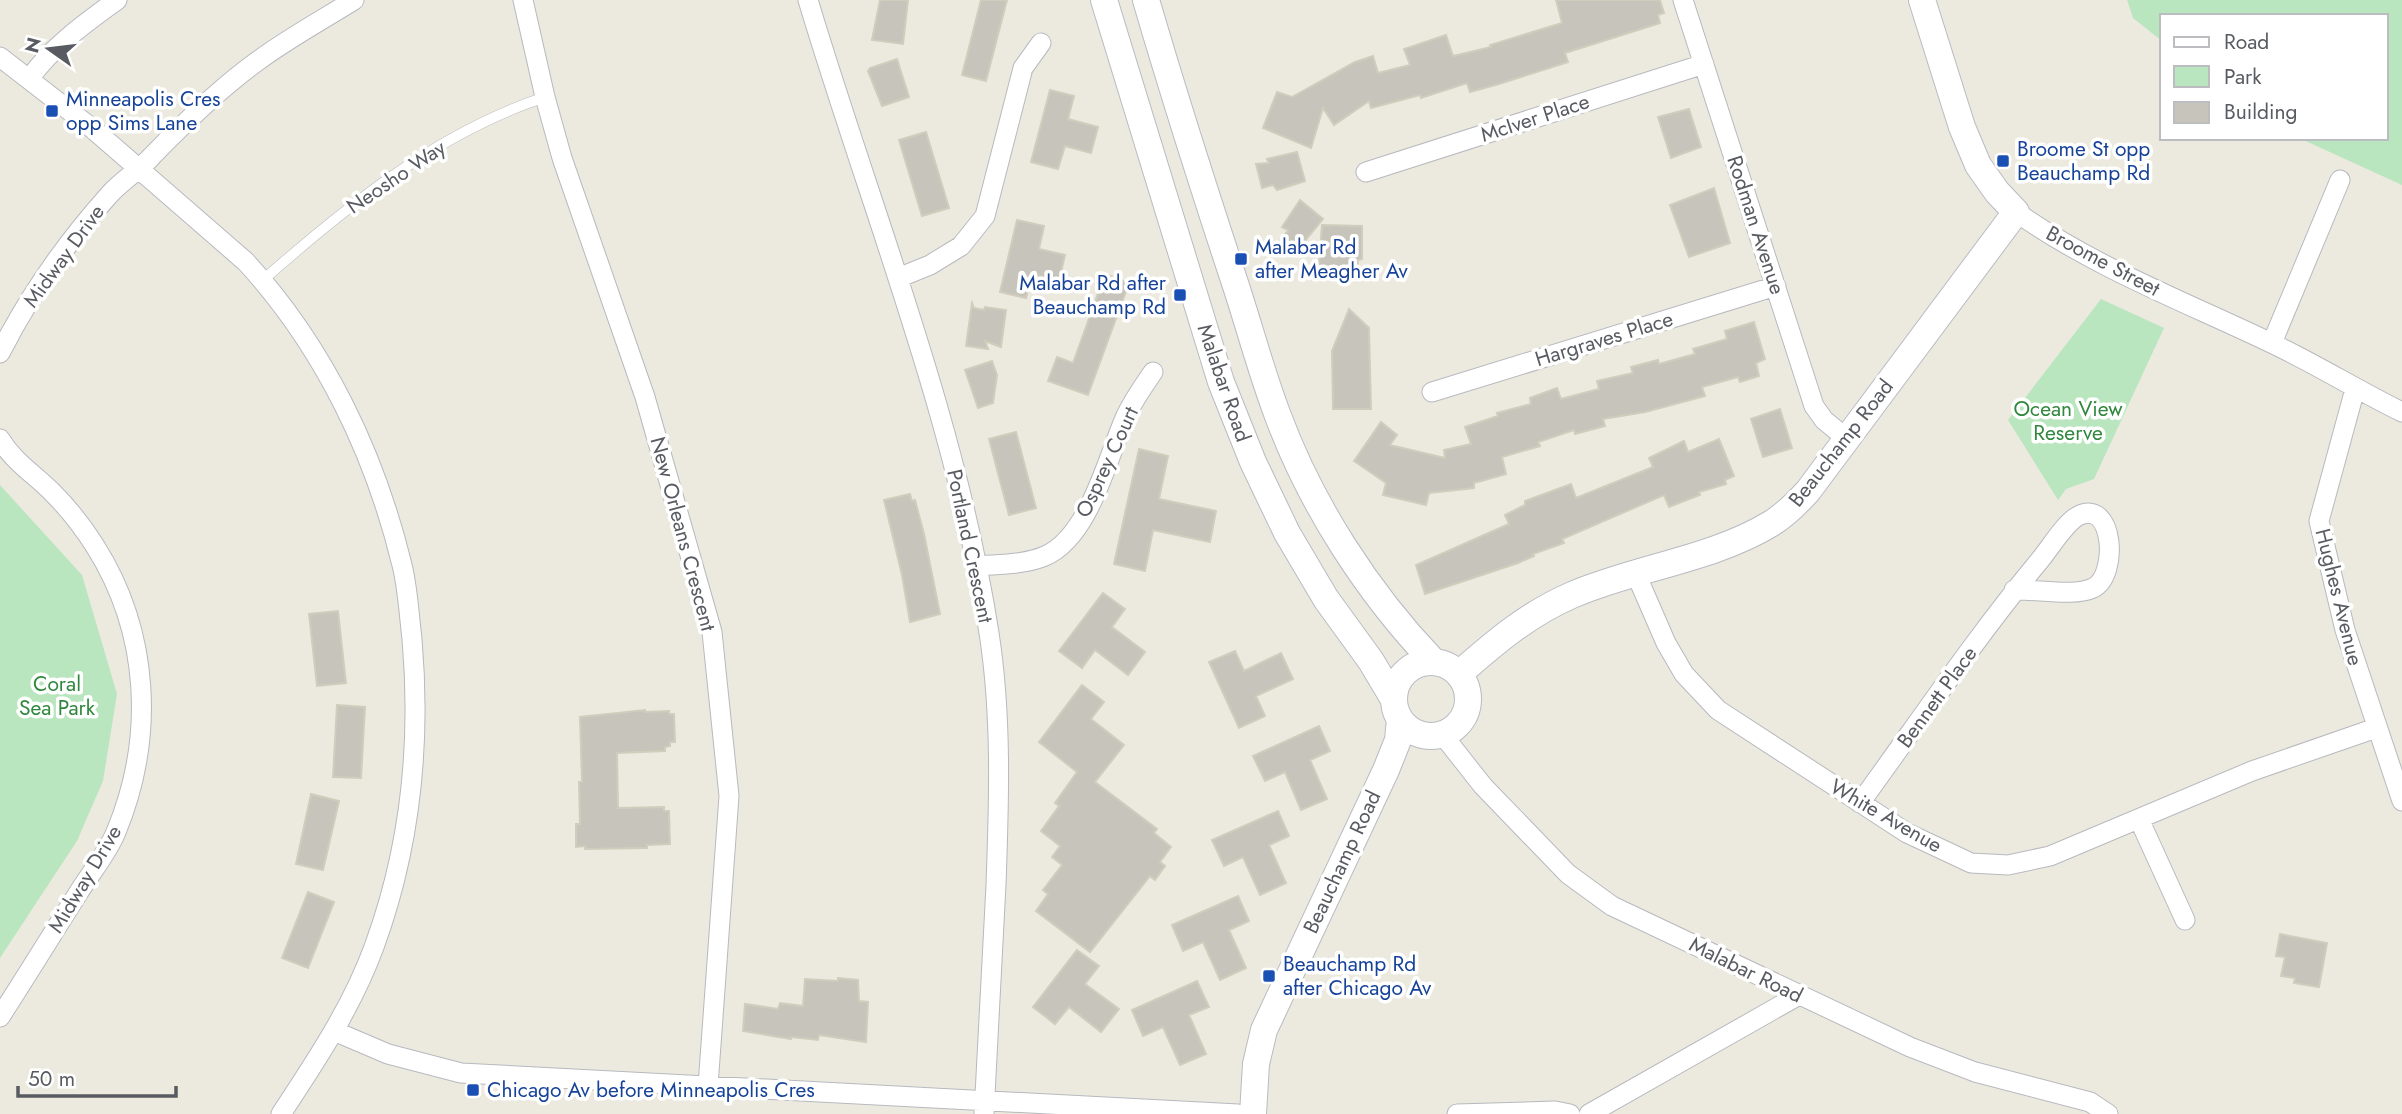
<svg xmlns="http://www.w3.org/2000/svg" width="2402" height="1114" viewBox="0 0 2402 1114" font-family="Jost,sans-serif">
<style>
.green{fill:#b9e6be}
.building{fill:#c7c4bc;stroke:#d1cdbd;stroke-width:2}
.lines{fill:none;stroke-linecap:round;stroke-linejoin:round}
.lane-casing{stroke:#b7b9bf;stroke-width:11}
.street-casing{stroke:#b7b9bf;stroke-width:21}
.secondary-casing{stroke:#b8bbc2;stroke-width:28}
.lane{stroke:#fff;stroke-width:10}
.street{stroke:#fff;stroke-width:19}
.secondary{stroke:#fff;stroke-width:26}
.transit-dot{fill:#1a4fb4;stroke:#fff;stroke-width:2.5}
.labels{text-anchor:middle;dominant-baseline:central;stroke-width:7;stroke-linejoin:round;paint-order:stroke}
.transit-label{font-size:21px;fill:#164399;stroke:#fff;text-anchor:start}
.street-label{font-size:21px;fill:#585b61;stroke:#fff}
.park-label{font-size:21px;fill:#31873d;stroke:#fff}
</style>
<rect width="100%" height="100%" fill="#eceadf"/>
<path class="green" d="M 2127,0 L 2402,0 L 2402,185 L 2299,138 L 2386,138 L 2386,16 L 2162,16 L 2162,41 L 2133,18 Z
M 2101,299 L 2164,328 L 2094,479 L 2066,489 L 2058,500 L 2008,420 Z
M 0,485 L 82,575 L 117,694 L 103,781 L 77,841 L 0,958 Z"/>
<path class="building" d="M 880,0 L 908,0 L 903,44 L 872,40 Z
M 981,0 L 1007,0 L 986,81 L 962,75 Z
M 1556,0 L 1660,0 L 1664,13 L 1658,15 L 1660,23 L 1565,53 L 1568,62 L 1499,84 L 1470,92 L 1467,83 L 1421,98 L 1420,95 L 1371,108 L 1369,101 L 1334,125 L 1323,108 L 1311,148 L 1263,128 L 1277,92 L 1292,97 L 1355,62 L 1373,56 L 1378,73 L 1410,65 L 1404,49 L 1446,35 L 1453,56 L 1491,47 L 1490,45 L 1562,23 Z
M 897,59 L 909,97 L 882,106 L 868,71 L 870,68 Z
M 1050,90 L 1074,96 L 1068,119 L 1098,127 L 1091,153 L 1065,146 L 1058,169 L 1031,162 Z
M 1689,109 L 1701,147 L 1671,158 L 1658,117 Z
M 926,132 L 949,208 L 922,216 L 899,140 Z
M 1297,152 L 1305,181 L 1277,190 L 1273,185 L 1262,188 L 1256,164 L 1269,163 L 1267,159 Z
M 1714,188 L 1730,243 L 1689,257 L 1670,205 Z
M 1300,200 L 1323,219 L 1296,252 L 1280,242 L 1288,230 L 1282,227 Z
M 1017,220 L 1044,226 L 1039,249 L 1065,255 L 1059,281 L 1032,274 L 1026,298 L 1000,292 Z
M 1322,225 L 1362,226 L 1362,259 L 1358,260 L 1357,277 L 1318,276 Z
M 1105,274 L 1129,283 L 1088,395 L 1048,381 L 1057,357 L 1073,363 Z
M 972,303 L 974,308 L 984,310 L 985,307 L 1006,310 L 1001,347 L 985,341 L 988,349 L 966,346 Z
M 1349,309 L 1369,328 L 1371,409 L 1333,409 L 1332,351 Z
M 1754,322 L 1765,359 L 1756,363 L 1759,376 L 1740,382 L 1738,377 L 1702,387 L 1705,396 L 1645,412 L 1603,419 L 1605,426 L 1575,434 L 1574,430 L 1538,442 L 1540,446 L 1502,457 L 1506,474 L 1474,483 L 1474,488 L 1429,493 L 1426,505 L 1383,495 L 1386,483 L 1354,461 L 1381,422 L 1397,435 L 1390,445 L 1445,458 L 1444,450 L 1471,444 L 1465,427 L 1498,416 L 1497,413 L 1531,404 L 1530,398 L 1557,388 L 1561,399 L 1599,389 L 1597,381 L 1633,373 L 1631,367 L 1658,360 L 1659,364 L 1695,354 L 1693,349 L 1727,339 L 1725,331 Z
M 992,361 L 997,375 L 993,403 L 978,408 L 965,370 Z
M 1780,409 L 1792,448 L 1763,457 L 1751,419 Z
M 1016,432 L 1036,508 L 1009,515 L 989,439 Z
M 1719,439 L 1734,476 L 1725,480 L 1726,484 L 1699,492 L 1700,495 L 1669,507 L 1664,495 L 1562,539 L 1564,543 L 1533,554 L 1534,556 L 1518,563 L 1425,594 L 1416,565 L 1509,524 L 1505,515 L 1525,505 L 1525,501 L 1571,484 L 1576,498 L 1653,467 L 1649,458 L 1684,441 L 1688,452 Z
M 1139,449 L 1168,456 L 1159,499 L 1216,511 L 1210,542 L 1153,530 L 1145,571 L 1114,564 Z
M 910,494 L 912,501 L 915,500 L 924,534 L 940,614 L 910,622 L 902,575 L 884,500 Z
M 1103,593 L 1125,609 L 1112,627 L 1145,652 L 1128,675 L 1095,650 L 1082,668 L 1059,651 Z
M 338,611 L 346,683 L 317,686 L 309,614 Z
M 1235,651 L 1244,671 L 1281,653 L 1293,679 L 1256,696 L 1265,716 L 1239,728 L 1209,662 Z
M 1082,685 L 1104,702 L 1091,719 L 1124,745 L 1095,782 L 1157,829 L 1154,833 L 1171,847 L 1160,862 L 1165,866 L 1155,880 L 1150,876 L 1090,952 L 1036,911 L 1048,894 L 1043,890 L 1062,865 L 1052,857 L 1060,846 L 1041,831 L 1059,806 L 1055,803 L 1077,772 L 1039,742 Z
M 337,705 L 365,707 L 361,778 L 333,777 Z
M 645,710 L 645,712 L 669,711 L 669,714 L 674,714 L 675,742 L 670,742 L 670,746 L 665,747 L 665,751 L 617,753 L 618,808 L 664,807 L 664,811 L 669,811 L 670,844 L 647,845 L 647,848 L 585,849 L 585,846 L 576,847 L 576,824 L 580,824 L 579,782 L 582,782 L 580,717 Z
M 1319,726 L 1330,751 L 1310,760 L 1327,799 L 1301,810 L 1285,772 L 1265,781 L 1253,756 Z
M 311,794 L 339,801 L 323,870 L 296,864 Z
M 1278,811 L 1289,836 L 1269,845 L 1286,883 L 1260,895 L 1243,857 L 1224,866 L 1212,840 Z
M 308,892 L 334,902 L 308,968 L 282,958 Z
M 1238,896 L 1249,921 L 1229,930 L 1246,968 L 1220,980 L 1203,942 L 1183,951 L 1172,925 Z
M 2280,934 L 2327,943 L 2319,987 L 2294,983 L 2295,978 L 2281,976 L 2285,957 L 2276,956 Z
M 1077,950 L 1099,966 L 1085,984 L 1119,1009 L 1101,1032 L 1069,1007 L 1055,1024 L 1033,1007 Z
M 838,978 L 858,980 L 859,1001 L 868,1002 L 866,1042 L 819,1035 L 818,1040 L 791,1037 L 791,1039 L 743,1031 L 745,1004 L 778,1009 L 780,1003 L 803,1006 L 805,979 L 838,981 Z
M 1197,981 L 1209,1007 L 1189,1015 L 1206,1054 L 1180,1065 L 1163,1027 L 1143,1036 L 1132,1010 Z"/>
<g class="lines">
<defs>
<path id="lane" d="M 263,280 C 347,206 437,133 545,97"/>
<path id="street" d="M 523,0 L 545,97 L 562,158 L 645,397 L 712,632 L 729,796 L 708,1086
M 808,0 C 871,210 955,415 989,633 C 1002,716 999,802 996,885 C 992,961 988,1038 984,1114
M 1683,0 L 1814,406 L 1824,420 L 1847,439
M 0,57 L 93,129 L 246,262 C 324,347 375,454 402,565 C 408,589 409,615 412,639 C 421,743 410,849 374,947 C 352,1007 316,1061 281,1114
M 29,79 C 53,46 84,24 117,0
M 1366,172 L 1704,64
M 2016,212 C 2094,267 2183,301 2269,342 C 2314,363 2357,390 2402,412
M 898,278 L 930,265 L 961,246 L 985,216 L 1023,68 L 1041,43
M 2272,343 L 2340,180
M 0,353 C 29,296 66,243 109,195 C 122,180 139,171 152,156 C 185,122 220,88 259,60 C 289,38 322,20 354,0
M 2355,389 L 2319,521 L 2345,630 L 2402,801
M 1432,392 L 1776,286
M 0,439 C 13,461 34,474 52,492 C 67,507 83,527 95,546 C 150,633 155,738 116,832 C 107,854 89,875 77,895 C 51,936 26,977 0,1017
M 976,566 C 998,564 1024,565 1045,556 C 1089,537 1107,459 1125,418 C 1132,402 1143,387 1153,372
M 1636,574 L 1666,643 L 1684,674 L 1718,710 L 1907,833 L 1971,863 L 2008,865 L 2050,856 L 2252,771 L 2376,728
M 1442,734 L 1483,786 L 1568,874 L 1612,906 L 1910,1047 L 1975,1072 L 2090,1102 L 2108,1114
M 1860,803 C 1919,722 1976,637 2040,560 C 2050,548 2065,523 2078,516 C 2114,497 2119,576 2093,588 C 2075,597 2036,589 2014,590
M 2139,819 L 2185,920
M 334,1031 L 388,1054 L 461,1073 L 1238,1114
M 1457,1114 L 1555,1111 L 1570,1114
M 1589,1114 L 1799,995"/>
<path id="secondary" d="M 1104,0 L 1221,382 L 1253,462 L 1287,533 L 1326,599 L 1371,661 L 1393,698
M 1146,0 C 1173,92 1202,183 1232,274 C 1248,321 1260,369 1278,416 C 1311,505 1368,593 1433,661
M1394 699a37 37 0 1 1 74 0a37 37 0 1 1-74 0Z
M 1459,674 C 1494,643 1528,614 1572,595 C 1634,568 1714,559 1772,523 C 1785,515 1797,503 1808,491 L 2016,212 L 1997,192 L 1978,165 L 1962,127 L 1922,0
M 1253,1114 L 1256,1064 L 1264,1030 L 1386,770 L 1398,740 L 1400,719"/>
</defs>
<use href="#lane" class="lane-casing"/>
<use href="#street" class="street-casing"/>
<use href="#secondary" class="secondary-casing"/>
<use href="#lane" class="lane"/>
<use href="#street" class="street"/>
<use href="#secondary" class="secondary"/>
</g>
<g class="transit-dot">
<rect x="45" y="104" width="14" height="14" rx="3.5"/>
<rect x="1996" y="154" width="14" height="14" rx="3.5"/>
<rect x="1234" y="252" width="14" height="14" rx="3.5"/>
<rect x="1173" y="288" width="14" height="14" rx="3.5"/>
<rect x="1262" y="969" width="14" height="14" rx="3.5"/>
<rect x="466" y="1083" width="14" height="14" rx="3.5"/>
</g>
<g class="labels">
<g class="transit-label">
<text x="66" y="99">Minneapolis Cres<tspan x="66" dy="24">opp Sims Lane</tspan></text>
<text x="2017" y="149">Broome St opp<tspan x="2017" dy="24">Beauchamp Rd</tspan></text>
<text x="1255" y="247">Malabar Rd<tspan x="1255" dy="24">after Meagher Av</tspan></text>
<text x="1166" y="283" text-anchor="end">Malabar Rd after<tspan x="1166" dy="24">Beauchamp Rd</tspan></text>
<text x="1283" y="964">Beauchamp Rd<tspan x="1283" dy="24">after Chicago Av</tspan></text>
<text x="487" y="1090">Chicago Av before Minneapolis Cres</text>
</g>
<g class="street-label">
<text transform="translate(1535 118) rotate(-18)">McIver Place</text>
<text transform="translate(396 177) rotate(-34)">Neosho Way</text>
<text transform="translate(1756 225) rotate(72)">Rodman Avenue</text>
<text transform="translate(64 256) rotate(-54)">Midway Drive</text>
<text transform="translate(2103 261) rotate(28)">Broome Street</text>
<text transform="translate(1604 339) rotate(-17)">Hargraves Place</text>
<text transform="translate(1224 383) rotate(71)">Malabar Road</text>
<text transform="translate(1841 443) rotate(-52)">Beauchamp Road</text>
<text transform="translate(1107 462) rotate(-65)">Osprey Court</text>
<text transform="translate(683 534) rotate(75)">New Orleans Crescent</text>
<text transform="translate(970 546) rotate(78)">Portland Crescent</text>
<text transform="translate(2339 597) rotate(76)">Hughes Avenue</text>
<text transform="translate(1937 697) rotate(-54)">Bennett Place</text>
<text transform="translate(1886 816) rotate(30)">White Avenue</text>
<text transform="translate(1342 862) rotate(-65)">Beauchamp Road</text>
<text transform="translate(85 879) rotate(-59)">Midway Drive</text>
<text transform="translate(1746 970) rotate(26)">Malabar Road</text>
</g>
<g class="park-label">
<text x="2068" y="409">Ocean View<tspan x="2068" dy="24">Reserve</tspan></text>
<text x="57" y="684">Coral<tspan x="57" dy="24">Sea Park</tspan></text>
</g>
</g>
<rect x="2160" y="14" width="228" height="126" fill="#ffffff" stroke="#bcbdc0" stroke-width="2"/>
<rect x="2174" y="37" width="35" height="10" fill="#ffffff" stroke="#bcbdc0" stroke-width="2"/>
<text x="2224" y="49" font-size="21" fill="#585b61">Road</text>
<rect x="2174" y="66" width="35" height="21" fill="#b9e6be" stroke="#bcbdc0" stroke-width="2"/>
<text x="2224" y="84" font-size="21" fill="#585b61">Park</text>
<rect x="2174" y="102" width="35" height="21" fill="#c7c4bc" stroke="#bcbdc0" stroke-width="2"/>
<text x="2224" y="119" font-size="21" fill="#585b61">Building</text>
<g transform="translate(49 49) rotate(284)" stroke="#ffffff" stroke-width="5" paint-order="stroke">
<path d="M0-5L12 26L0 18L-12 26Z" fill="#585b61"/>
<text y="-10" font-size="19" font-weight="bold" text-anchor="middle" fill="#585b61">N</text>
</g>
<path d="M18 1086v10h158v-10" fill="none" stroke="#585b61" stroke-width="3.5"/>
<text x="28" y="1086" font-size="21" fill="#585b61" stroke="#ffffff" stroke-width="5" paint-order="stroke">50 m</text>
</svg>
